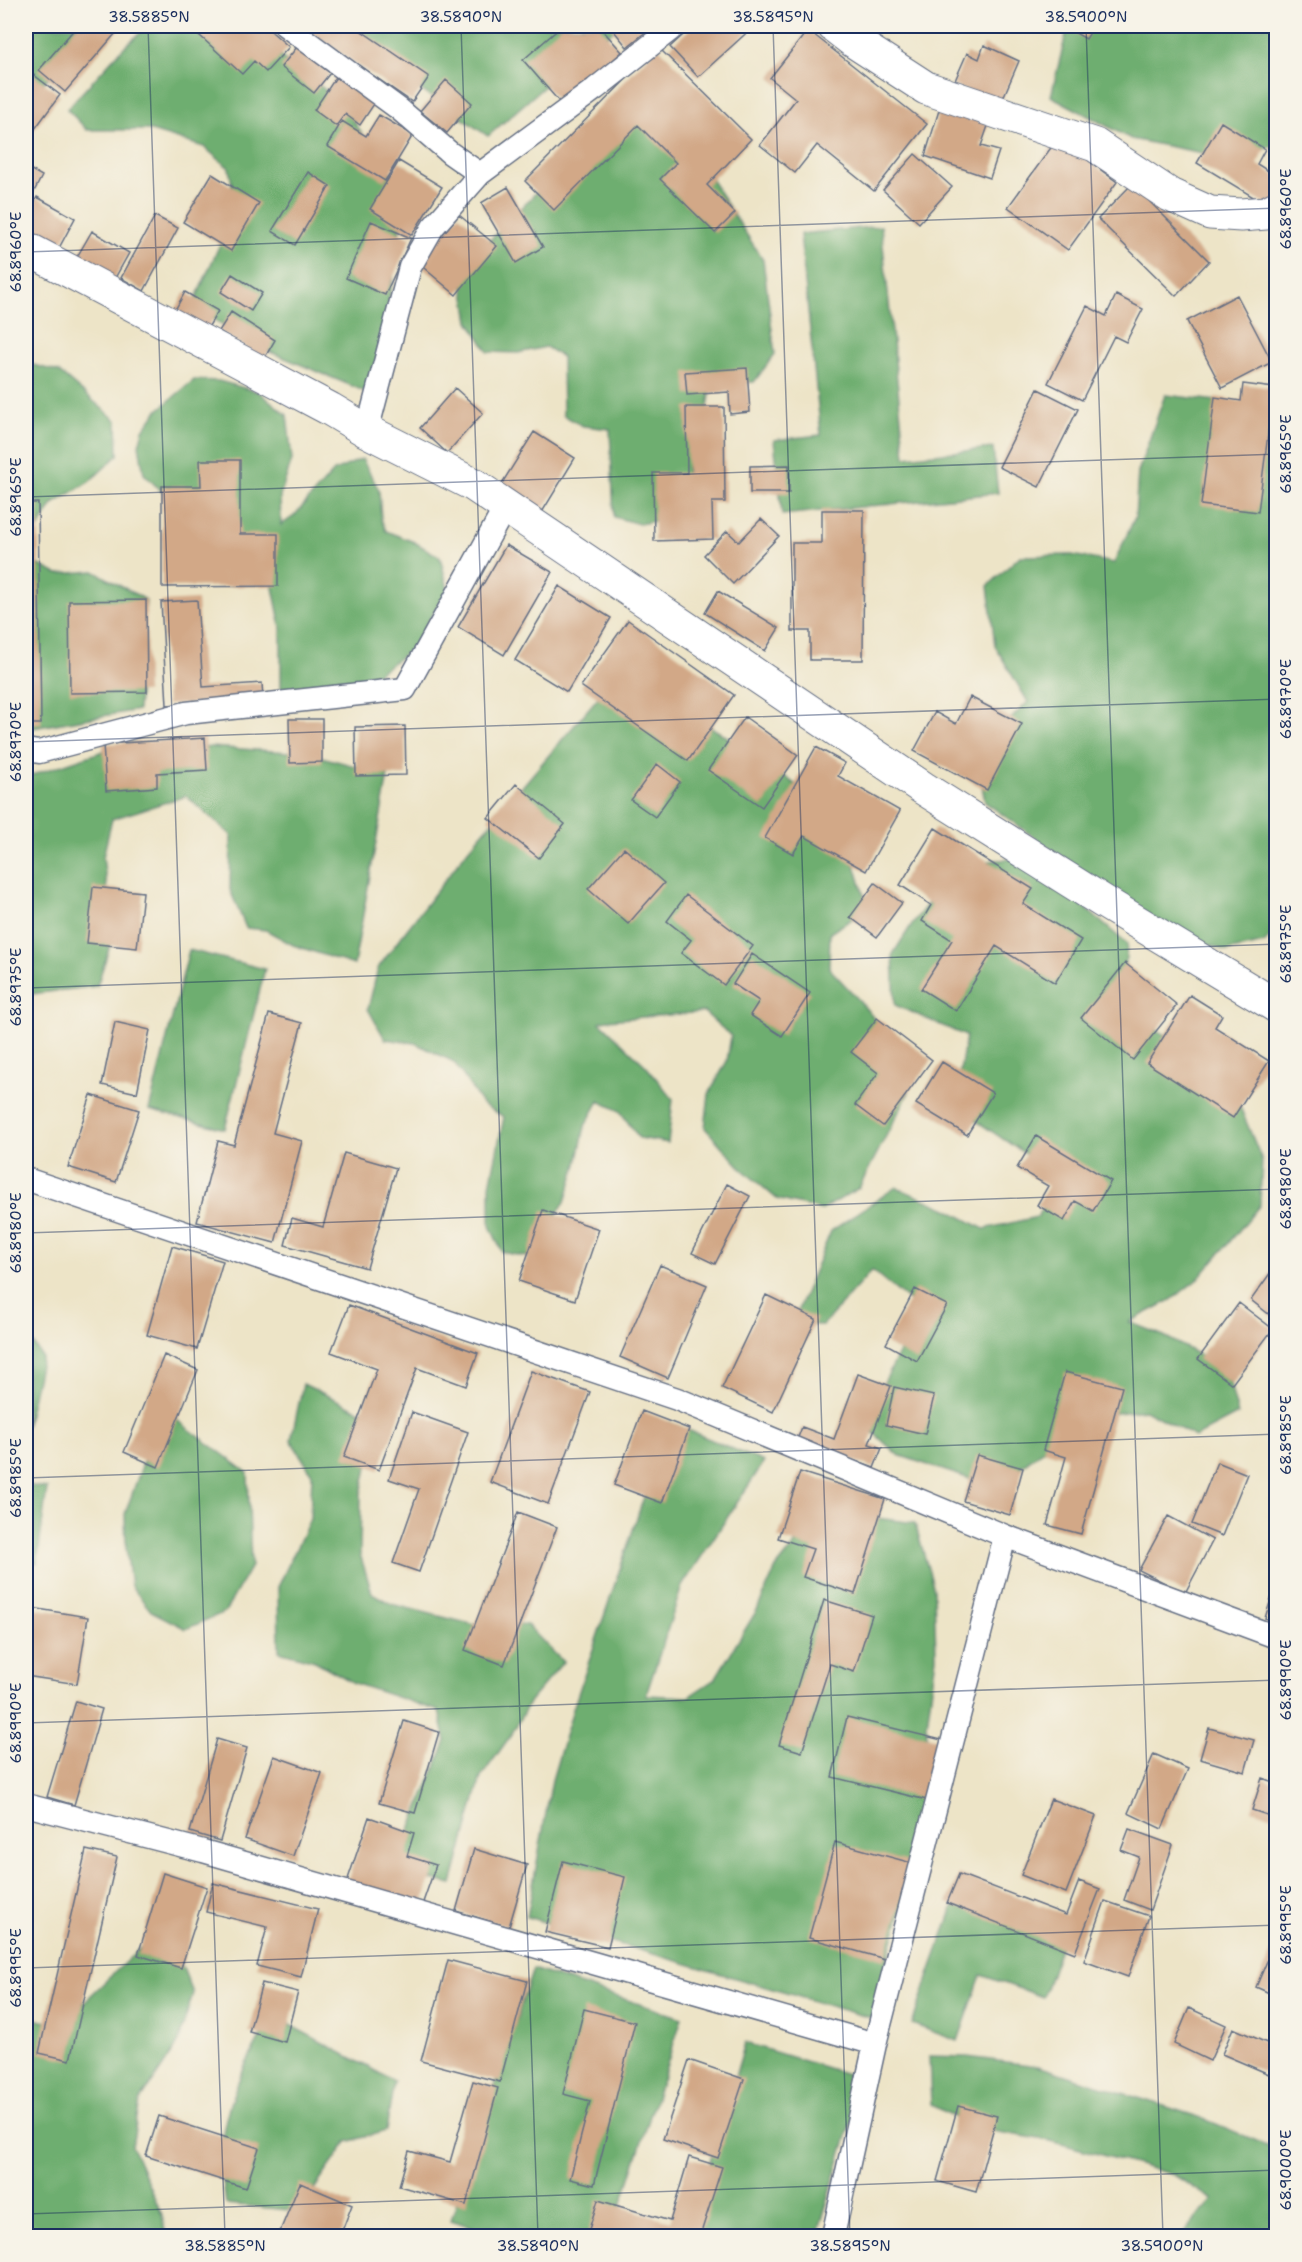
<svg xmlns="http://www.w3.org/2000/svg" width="1302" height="2262" viewBox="0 0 1302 2262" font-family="'Shantell Sans',sans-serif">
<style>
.forest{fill:#6eae70;stroke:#446e67;stroke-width:1.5}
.building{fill:#d2a887}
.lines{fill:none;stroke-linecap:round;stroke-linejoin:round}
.service-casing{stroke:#646e83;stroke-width:25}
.minor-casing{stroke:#646e83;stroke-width:35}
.service{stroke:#fff;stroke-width:22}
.minor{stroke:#fff;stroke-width:33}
.ticks{fill:none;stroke:#1b2f5e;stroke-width:1.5;stroke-opacity:0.45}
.neatline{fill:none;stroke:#1b2f5e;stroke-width:2}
.ticks-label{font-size:15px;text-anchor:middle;fill:#1b2f5e}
</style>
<rect width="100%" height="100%" fill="#f7f3e8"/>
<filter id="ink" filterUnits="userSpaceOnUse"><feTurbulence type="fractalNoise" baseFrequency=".0167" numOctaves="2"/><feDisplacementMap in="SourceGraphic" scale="12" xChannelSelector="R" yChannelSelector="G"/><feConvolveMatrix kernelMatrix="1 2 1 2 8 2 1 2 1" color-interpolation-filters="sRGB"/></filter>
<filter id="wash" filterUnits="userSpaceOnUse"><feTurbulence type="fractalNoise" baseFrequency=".008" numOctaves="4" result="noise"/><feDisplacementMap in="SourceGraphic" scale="24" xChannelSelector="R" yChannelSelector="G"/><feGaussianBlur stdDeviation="1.35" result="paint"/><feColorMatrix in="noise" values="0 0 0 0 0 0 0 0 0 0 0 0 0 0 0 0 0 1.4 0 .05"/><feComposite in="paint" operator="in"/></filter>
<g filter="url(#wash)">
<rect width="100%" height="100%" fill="#ede4c7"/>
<path class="forest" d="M 26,26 L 97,26 L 30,97 L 26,92 Z
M 148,26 L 236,26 L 304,73 L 339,101 L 405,193 L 393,277 L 371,394 L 268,351 L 192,307 L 236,208 L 229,168 L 204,147 L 148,130 L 87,130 L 67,109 L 123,48 Z
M 328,26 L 619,26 L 563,70 L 488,136 Z
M 1068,26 L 1276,26 L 1276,145 L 1233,159 L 1131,139 L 1051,96 Z
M 663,104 L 763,260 L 775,354 L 754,382 L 712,383 L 702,442 L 687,466 L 682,516 L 639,524 L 614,517 L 610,429 L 583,426 L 563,415 L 562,357 L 546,347 L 518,353 L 488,352 L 469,321 L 460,268 L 509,222 L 561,165 Z
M 881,226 L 905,457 L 993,448 L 998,493 L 782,515 L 774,440 L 821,435 L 800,234 Z
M 26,363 L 59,372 L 117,421 L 118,455 L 89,482 L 53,504 L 26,548 Z
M 194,380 L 219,381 L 259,392 L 287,415 L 292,460 L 280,496 L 281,525 L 294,516 L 334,471 L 362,459 L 379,490 L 381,519 L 386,531 L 414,542 L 440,557 L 448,589 L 412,649 L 358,687 L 281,691 L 281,627 L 268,563 L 207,537 L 144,474 L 139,445 L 143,430 L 157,411 Z
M 1165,395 L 1252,405 L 1276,417 L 1276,930 L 1264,943 L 1227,951 L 1178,934 L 1093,879 L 985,802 L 976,753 L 1028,702 L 995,646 L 988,586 L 1020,556 L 1072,555 L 1114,563 L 1135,517 L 1138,472 Z
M 26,558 L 57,574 L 94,571 L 146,600 L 138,710 L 26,729 Z
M 619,673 L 755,753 L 842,821 L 868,909 L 830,933 L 829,968 L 859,1000 L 892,1041 L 909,1092 L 859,1188 L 822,1210 L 777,1199 L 743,1170 L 705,1128 L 709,1094 L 727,1061 L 731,1036 L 704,1012 L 607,1020 L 600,1022 L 646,1066 L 673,1099 L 668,1143 L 639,1138 L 620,1111 L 599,1101 L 585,1126 L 577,1164 L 565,1202 L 527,1257 L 502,1252 L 490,1226 L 490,1185 L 504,1117 L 482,1104 L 454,1062 L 415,1043 L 385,1039 L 368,1009 L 378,968 L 395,945 L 468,850 Z
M 130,742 L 307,753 L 388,775 L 354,965 L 293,945 L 266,930 L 246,928 L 230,890 L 231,835 L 186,796 L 112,819 L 103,857 L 113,936 L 97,986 L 32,994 L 26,993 L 26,777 Z
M 1019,858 L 1056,883 L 1127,944 L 1122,1009 L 1185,1047 L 1231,1085 L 1262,1160 L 1260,1205 L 1228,1244 L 1198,1279 L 1171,1300 L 1129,1322 L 1164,1336 L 1226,1369 L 1238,1414 L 1195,1437 L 1145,1410 L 1088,1416 L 994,1487 L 898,1455 L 863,1423 L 921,1311 L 872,1270 L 823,1325 L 792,1324 L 831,1231 L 896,1187 L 947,1209 L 984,1229 L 1037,1217 L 1064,1180 L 954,1106 L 966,1036 L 895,1005 L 893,954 L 912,924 L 959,864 Z
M 189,950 L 265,969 L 225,1129 L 149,1110 Z
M 26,1338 L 30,1339 L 42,1357 L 26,1427 Z
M 303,1384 L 379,1420 L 361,1493 L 360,1554 L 372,1593 L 391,1604 L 475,1625 L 527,1625 L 563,1662 L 530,1701 L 511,1735 L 481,1777 L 452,1884 L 393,1871 L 446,1741 L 439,1711 L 354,1683 L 315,1661 L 279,1651 L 278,1587 L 310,1519 L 312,1474 L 291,1440 Z
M 162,1409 L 248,1473 L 251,1566 L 225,1612 L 186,1629 L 151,1611 L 131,1586 L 126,1548 L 125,1514 Z
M 669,1422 L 764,1462 L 682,1586 L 646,1695 L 688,1697 L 715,1679 L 757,1610 L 776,1568 L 822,1511 L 915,1523 L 934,1589 L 936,1657 L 927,1725 L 924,1830 L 871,2018 L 527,1917 L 552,1780 L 573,1709 Z
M 26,1485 L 47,1488 L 37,1563 L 26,1562 Z
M 958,1893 L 1066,1931 L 1043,1997 L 981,1975 L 958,2041 L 912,2024 Z
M 165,1924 L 193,1993 L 178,2044 L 140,2101 L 132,2146 L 162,2215 L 166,2236 L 26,2236 L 26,2017 L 60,2025 Z
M 533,1969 L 682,2018 L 611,2236 L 499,2236 L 451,2220 Z
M 273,2016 L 394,2081 L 386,2131 L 347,2142 L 299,2211 L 226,2204 C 224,2188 221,2170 221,2153 C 223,2104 248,2056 273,2016 Z
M 745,2043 L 864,2079 L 817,2236 L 688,2236 Z
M 929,2056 L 967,2057 L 1037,2066 L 1202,2118 L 1276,2149 L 1276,2236 L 1171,2236 L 1182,2234 L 1213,2200 L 1174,2175 L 1051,2141 L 975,2128 L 931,2105 Z"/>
<g id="blocks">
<path class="building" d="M 77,26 L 122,26 L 65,92 L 39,70 Z
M 189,26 L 265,26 L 289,47 L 266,72 L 254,61 L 242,74 Z
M 301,26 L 354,26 L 429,77 L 412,102 Z
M 562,26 L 599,26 L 622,52 L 562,105 L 523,60 Z
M 610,26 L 653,26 L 627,47 Z
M 693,26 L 754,26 L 698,77 L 670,47 Z
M 1063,26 L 1094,26 L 1086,39 Z
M 808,30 L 927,124 L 874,191 L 817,145 L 795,173 L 760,145 L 796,99 L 770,78 Z
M 984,45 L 1019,61 L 1000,105 L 953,85 L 967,53 L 979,59 Z
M 297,47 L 330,73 L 314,93 L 281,67 Z
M 658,47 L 751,139 L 707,185 L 735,213 L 715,233 L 660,179 L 676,163 L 638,125 L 554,210 L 525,181 Z
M 26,69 L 60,95 L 26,141 Z
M 336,77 L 374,104 L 360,125 L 345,114 L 336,126 L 314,110 Z
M 446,80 L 472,103 L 447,133 L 420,111 Z
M 940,107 L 989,123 L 981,146 L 999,151 L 990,178 L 925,156 Z
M 379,115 L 413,135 L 385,181 L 327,146 L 342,121 L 366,136 Z
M 1221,122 L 1265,149 L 1257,164 L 1276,176 L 1276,203 L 1273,209 L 1197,163 Z
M 1058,138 L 1117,182 L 1068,250 L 1008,207 Z
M 915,154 L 952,187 L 919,223 L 883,190 Z
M 399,161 L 442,187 L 412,235 L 370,209 Z
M 26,167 L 42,176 L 26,207 Z
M 308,172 L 330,186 L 295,245 L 272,231 Z
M 212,174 L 259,203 L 231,251 L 183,222 Z
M 1132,184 L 1209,261 L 1176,296 L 1098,219 Z
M 508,187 L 543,247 L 516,263 L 481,203 Z
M 37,197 L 75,218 L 59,248 L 26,230 L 26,219 Z
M 459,215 L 497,246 L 456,295 L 418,263 Z
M 155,216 L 178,228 L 144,291 L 121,278 Z
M 371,221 L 411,238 L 385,295 L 346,278 Z
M 92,231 L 129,253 L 115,278 L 77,257 Z
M 232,274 L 262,293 L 251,311 L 221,292 Z
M 185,292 L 218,311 L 206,331 L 174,312 Z
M 1116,295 L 1143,309 L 1126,342 L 1114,336 L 1082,400 L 1048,383 L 1087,306 L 1106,316 Z
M 1237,295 L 1272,362 L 1222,388 L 1187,321 Z
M 231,312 L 275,340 L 264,359 L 219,331 Z
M 747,368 L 750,412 L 730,414 L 729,392 L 687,395 L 685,372 Z
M 1243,384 L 1274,388 L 1258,512 L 1201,505 L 1215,397 L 1241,401 Z
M 455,388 L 483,413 L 447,453 L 420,428 Z
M 1038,389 L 1078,409 L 1039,487 L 999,467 Z
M 686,407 L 724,407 L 725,502 L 712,502 L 713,539 L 654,541 L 653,473 L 687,473 Z
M 534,432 L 575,458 L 541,514 L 499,488 Z
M 200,460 L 240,460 L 240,534 L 278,534 L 278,586 L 162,587 L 162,486 L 201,486 Z
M 1275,463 L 1276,463 L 1276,513 L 1269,513 Z
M 789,465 L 789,493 L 750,493 L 750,466 Z
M 26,503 L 38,503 L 41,724 L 26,724 Z
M 822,510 L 864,510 L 863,660 L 810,660 L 810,631 L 792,631 L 792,543 L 822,543 Z
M 761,519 L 779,536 L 733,584 L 704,555 L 727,531 L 739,542 Z
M 506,545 L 552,572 L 504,655 L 458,627 Z
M 559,586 L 611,618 L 567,692 L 515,660 Z
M 718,591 L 779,628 L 765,651 L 705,613 Z
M 146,600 L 147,692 L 70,693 L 69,601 Z
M 197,600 L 203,687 L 262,683 L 263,699 L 167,705 L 161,602 Z
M 628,620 L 734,695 L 688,761 L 581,686 Z
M 970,697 L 1022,724 L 987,790 L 914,751 L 935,712 L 956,724 Z
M 745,717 L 798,755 L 762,807 L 708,770 Z
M 289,719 L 322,719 L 322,762 L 290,763 Z
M 405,726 L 406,775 L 356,776 L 355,727 Z
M 205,738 L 207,770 L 157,773 L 157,787 L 106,791 L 103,744 Z
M 816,747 L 845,763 L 838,776 L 900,811 L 866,871 L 804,836 L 793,854 L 765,838 Z
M 657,764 L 680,782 L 655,817 L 631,800 Z
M 516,784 L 565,824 L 539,858 L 488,818 Z
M 935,828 L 1033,889 L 1023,904 L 1081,940 L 1055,983 L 996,946 L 956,1011 L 921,989 L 952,940 L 922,921 L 931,905 L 900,885 Z
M 624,848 L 664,883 L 628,924 L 588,889 Z
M 875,883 L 902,903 L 877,937 L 850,917 Z
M 93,887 L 143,892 L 137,948 L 87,943 Z
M 686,895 L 753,946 L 724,985 L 681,953 L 691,940 L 667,921 Z
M 752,954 L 810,993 L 782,1036 L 750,1015 L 759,1001 L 733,984 Z
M 1125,963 L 1177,1005 L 1133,1060 L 1081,1018 Z
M 1190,995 L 1222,1015 L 1215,1027 L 1269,1061 L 1233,1118 L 1147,1063 Z
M 269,1014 L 302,1023 L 273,1133 L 302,1141 L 275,1243 L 197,1222 L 218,1141 L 234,1145 Z
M 877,1018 L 932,1060 L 883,1126 L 855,1105 L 878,1073 L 851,1052 Z
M 115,1022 L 150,1030 L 137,1093 L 102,1085 Z
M 942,1062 L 993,1093 L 967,1135 L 916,1104 Z
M 91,1095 L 139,1110 L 116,1182 L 68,1167 Z
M 1036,1136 L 1111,1181 L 1093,1211 L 1075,1201 L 1064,1221 L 1037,1205 L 1048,1186 L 1017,1168 Z
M 344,1153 L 396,1168 L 367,1268 L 285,1245 L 292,1218 L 323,1227 Z
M 727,1184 L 750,1196 L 715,1264 L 692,1253 Z
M 543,1210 L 599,1229 L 575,1300 L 519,1281 Z
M 172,1246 L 223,1261 L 197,1349 L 147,1335 Z
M 660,1265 L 707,1285 L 668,1378 L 620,1357 Z
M 1276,1265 L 1276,1320 L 1251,1300 Z
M 915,1289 L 947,1305 L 917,1361 L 886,1344 Z
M 766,1295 L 816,1319 L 773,1412 L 722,1388 Z
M 1239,1303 L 1273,1329 L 1232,1384 L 1198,1359 Z
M 349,1305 L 478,1353 L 466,1386 L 417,1368 L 379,1470 L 344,1457 L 377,1369 L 331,1352 Z
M 164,1355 L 198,1370 L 158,1467 L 124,1452 Z
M 531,1371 L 590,1392 L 548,1504 L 490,1482 Z
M 1065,1372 L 1122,1387 L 1081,1534 L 1047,1525 L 1066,1457 L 1043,1450 Z
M 858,1374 L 891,1386 L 869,1444 L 882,1448 L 874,1468 L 797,1440 L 802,1427 L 834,1439 Z
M 894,1387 L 934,1396 L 925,1434 L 886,1425 Z
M 642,1411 L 689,1429 L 662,1503 L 614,1485 Z
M 412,1412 L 468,1432 L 419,1572 L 393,1563 L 419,1489 L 389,1479 Z
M 977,1455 L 1023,1468 L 1010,1515 L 963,1501 Z
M 1217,1462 L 1247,1474 L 1222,1536 L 1192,1524 Z
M 800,1472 L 885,1499 L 855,1594 L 803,1577 L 813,1549 L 778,1538 Z
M 518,1512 L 557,1527 L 504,1665 L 465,1650 Z
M 1168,1516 L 1213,1540 L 1185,1593 L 1139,1570 Z
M 1274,1590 L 1276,1591 L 1276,1622 L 1265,1618 Z
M 824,1600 L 872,1615 L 854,1672 L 830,1664 L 802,1752 L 779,1745 Z
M 26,1607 L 88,1617 L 77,1684 L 26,1676 Z
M 76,1701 L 102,1709 L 74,1805 L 47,1797 Z
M 847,1717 L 946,1741 L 931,1801 L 832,1777 Z
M 404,1721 L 439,1732 L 415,1813 L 379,1803 Z
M 1209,1728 L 1254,1740 L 1245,1772 L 1200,1759 Z
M 217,1739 L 247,1748 L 220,1841 L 190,1832 Z
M 1154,1754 L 1188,1769 L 1162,1829 L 1128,1813 Z
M 274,1756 L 322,1773 L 293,1856 L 245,1839 Z
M 1262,1778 L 1276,1783 L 1276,1818 L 1252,1810 Z
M 1051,1799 L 1096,1816 L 1066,1893 L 1021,1875 Z
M 369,1817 L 414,1833 L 407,1856 L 436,1865 L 421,1908 L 347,1882 Z
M 1129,1829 L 1173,1845 L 1150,1910 L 1124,1900 L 1139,1857 L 1121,1850 Z
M 835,1842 L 912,1863 L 885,1959 L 809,1938 Z
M 474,1849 L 527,1865 L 509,1927 L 456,1911 Z
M 86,1850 L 117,1857 L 70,2060 L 39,2053 Z
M 563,1861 L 625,1877 L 608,1947 L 545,1932 Z
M 163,1873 L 207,1887 L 181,1968 L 138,1955 Z
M 959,1874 L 1066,1915 L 1079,1881 L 1100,1889 L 1075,1953 L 947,1903 Z
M 213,1883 L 318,1909 L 301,1977 L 257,1966 L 267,1927 L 206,1912 Z
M 1105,1901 L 1149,1916 L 1128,1977 L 1084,1961 Z
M 1276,1940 L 1276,1996 L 1256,1987 Z
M 448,1960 L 527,1981 L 500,2082 L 421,2061 Z
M 262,1983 L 298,1992 L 285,2042 L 249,2032 Z
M 1189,2008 L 1226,2025 L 1210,2061 L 1174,2044 Z
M 584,2009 L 635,2022 L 594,2185 L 570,2179 L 590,2101 L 563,2094 Z
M 1233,2028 L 1276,2047 L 1276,2077 L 1222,2054 Z
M 689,2060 L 744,2079 L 718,2158 L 663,2139 Z
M 473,2081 L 498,2088 L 466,2205 L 399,2186 L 409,2151 L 450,2162 Z
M 958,2106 L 997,2116 L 976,2192 L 937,2181 Z
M 159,2116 L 259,2148 L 246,2188 L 146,2156 Z
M 689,2157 L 722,2167 L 700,2236 L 587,2236 L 598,2200 L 670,2221 Z
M 300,2183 L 352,2205 L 340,2236 L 278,2236 Z"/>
</g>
</g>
<g filter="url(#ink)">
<use href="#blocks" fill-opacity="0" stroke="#646e83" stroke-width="1.5"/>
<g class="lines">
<defs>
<path id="service" d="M 286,26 L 399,109 L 450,153 L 480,174 L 595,89 L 675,26
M 367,431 L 410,267 L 433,227 L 480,174
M 26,750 L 39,752 L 186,713 L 405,689 L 506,506
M 26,1179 L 677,1399 L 1005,1536 L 1276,1637
M 26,1805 L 203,1851 L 875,2044 L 1005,1536
M 833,2236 L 875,2044"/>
<path id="minor" d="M 834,26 L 852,40 L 926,88 L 1095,145 L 1170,195 L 1210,213 L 1241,215 L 1266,213 L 1276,208
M 26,248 L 330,409 L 367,431 L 474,485 L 923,788 L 1104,902 L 1276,1006"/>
</defs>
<use href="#service" class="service-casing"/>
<use href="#minor" class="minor-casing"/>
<use href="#service" class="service"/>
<use href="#minor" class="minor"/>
</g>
</g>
<path class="ticks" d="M 148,26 L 225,2236M 461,26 L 538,2236M 773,26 L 850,2236M 1086,26 L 1163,2236M 26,252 L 1276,208M 26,497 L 1276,454M 26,742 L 1276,699M 26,988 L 1276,944M 26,1233 L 1276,1189M 26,1478 L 1276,1434M 26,1723 L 1276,1680M 26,1968 L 1276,1925M 26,2214 L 1276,2170"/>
<rect width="1302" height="2262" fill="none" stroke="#f7f3e8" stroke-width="66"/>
<rect x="33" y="33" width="1236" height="2196" class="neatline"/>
<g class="ticks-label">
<text x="149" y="22">38.5885°N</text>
<text x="461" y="22">38.5890°N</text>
<text x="773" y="22">38.5895°N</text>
<text x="1086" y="22">38.5900°N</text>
<text transform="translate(1286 209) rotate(-90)" y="5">68.8960°E</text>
<text transform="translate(16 252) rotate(-90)" y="5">68.8960°E</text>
<text transform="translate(1286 454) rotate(-90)" y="5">68.8965°E</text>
<text transform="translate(16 497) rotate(-90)" y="5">68.8965°E</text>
<text transform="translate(1286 699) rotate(-90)" y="5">68.8970°E</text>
<text transform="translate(16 742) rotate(-90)" y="5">68.8970°E</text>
<text transform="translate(1286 944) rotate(-90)" y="5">68.8975°E</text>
<text transform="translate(16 987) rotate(-90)" y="5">68.8975°E</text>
<text transform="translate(1286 1189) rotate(-90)" y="5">68.8980°E</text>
<text transform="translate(16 1233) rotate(-90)" y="5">68.8980°E</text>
<text transform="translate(1286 1435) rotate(-90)" y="5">68.8985°E</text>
<text transform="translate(16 1478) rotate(-90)" y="5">68.8985°E</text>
<text transform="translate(1286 1680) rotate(-90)" y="5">68.8990°E</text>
<text transform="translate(16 1723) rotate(-90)" y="5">68.8990°E</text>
<text transform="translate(1286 1925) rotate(-90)" y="5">68.8995°E</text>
<text transform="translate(16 1968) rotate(-90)" y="5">68.8995°E</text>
<text transform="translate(1286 2170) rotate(-90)" y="5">68.9000°E</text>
<text x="225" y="2251">38.5885°N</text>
<text x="538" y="2251">38.5890°N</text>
<text x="850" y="2251">38.5895°N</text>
<text x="1162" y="2251">38.5900°N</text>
</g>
</svg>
